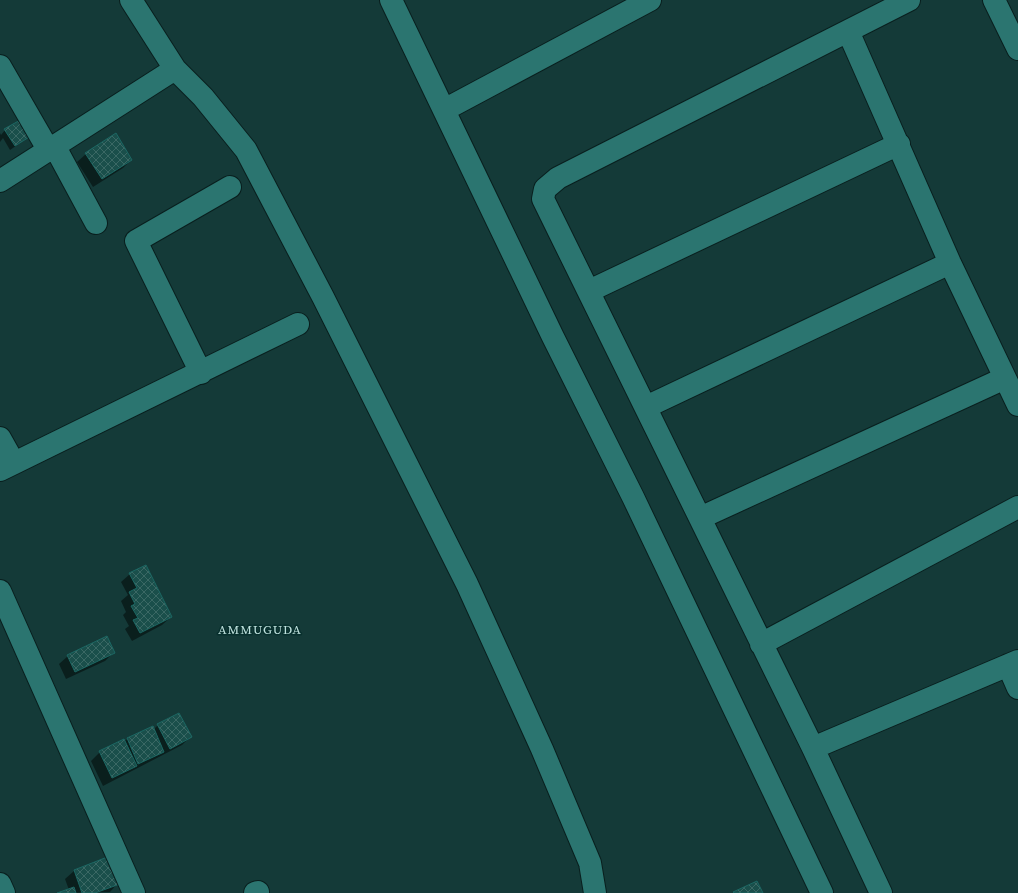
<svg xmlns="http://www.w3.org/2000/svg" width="1018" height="893" viewBox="0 0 1018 893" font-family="'Source Serif 4',serif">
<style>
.shadow{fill:#0007}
.building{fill:url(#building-cross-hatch);stroke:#1b6763}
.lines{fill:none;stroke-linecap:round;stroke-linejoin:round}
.minor-casing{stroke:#091f1e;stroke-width:24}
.minor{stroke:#2b7570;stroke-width:22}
.labels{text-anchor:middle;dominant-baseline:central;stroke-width:3;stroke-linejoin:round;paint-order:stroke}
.neighbourhood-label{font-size:13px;letter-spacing:1px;fill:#bfe1dd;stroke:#08302e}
</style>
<defs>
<pattern id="building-cross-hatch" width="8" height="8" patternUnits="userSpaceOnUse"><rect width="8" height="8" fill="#1a4f4b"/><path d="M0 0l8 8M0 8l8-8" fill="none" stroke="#3a6864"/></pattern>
</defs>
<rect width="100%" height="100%" fill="#143a38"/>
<path class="shadow" d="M 5,130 L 33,134 L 10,150 L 3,138 L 0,142 L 0,133 L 1,135 Z
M 86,154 L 131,160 L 123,168 L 93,187 L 77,162 Z
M 130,574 L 171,617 L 162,625 L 132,641 L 125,629 L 129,626 L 123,615 L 126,612 L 121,601 L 128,595 L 121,582 Z
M 114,652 L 105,661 L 66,679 L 59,664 L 68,656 Z
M 179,714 L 191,736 L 182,745 L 103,786 L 91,761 L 100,752 L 152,728 L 153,730 L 158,725 Z
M 109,858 L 118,883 L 110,892 L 60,893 L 69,890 L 65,879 L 74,871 Z"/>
<path class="building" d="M 24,118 L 34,134 L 15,146 L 4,129 Z
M 116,133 L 132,160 L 102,179 L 85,153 Z
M 146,565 L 172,617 L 140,633 L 133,620 L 138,618 L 131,606 L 135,604 L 129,592 L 137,588 L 129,573 Z
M 107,636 L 115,653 L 75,672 L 67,655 Z
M 179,713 L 192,737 L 170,749 L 157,724 Z
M 153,726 L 164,752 L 138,764 L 127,738 Z
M 124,739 L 137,766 L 112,778 L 99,751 Z
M 110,856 L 120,884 L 95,893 L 82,893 L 74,870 Z
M 757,881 L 763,893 L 734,893 L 733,892 Z
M 74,887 L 76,893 L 57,893 Z"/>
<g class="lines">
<defs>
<path id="minor" d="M 131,0 L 175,69 L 203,97 L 246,150 L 323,297 L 467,584 L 542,749 L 590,863 L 595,893
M 391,0 L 553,337 L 633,497 L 822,893
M 994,0 L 1018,49
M 848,31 L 950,263 L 1018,405
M 0,66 L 49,151
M 444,110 L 650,0
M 55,147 L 96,223
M 0,181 L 175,69
M 589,291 L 899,144
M 201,373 L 136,241 L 230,187
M 646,407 L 950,263
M 0,438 L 14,463
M 0,470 L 298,324
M 700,518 L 1005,378
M 0,591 L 134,893
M 761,644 L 1018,507
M 1008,665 L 1018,688
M 813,748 L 1018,661
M 0,884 L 4,893
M 255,893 L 258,892
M 881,893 L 813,748 L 543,199 L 545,189 L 558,178 L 909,0"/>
</defs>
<use href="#minor" class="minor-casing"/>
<use href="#minor" class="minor"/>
</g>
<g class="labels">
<g class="neighbourhood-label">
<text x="260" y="629">AMMUGUDA</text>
</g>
</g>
</svg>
